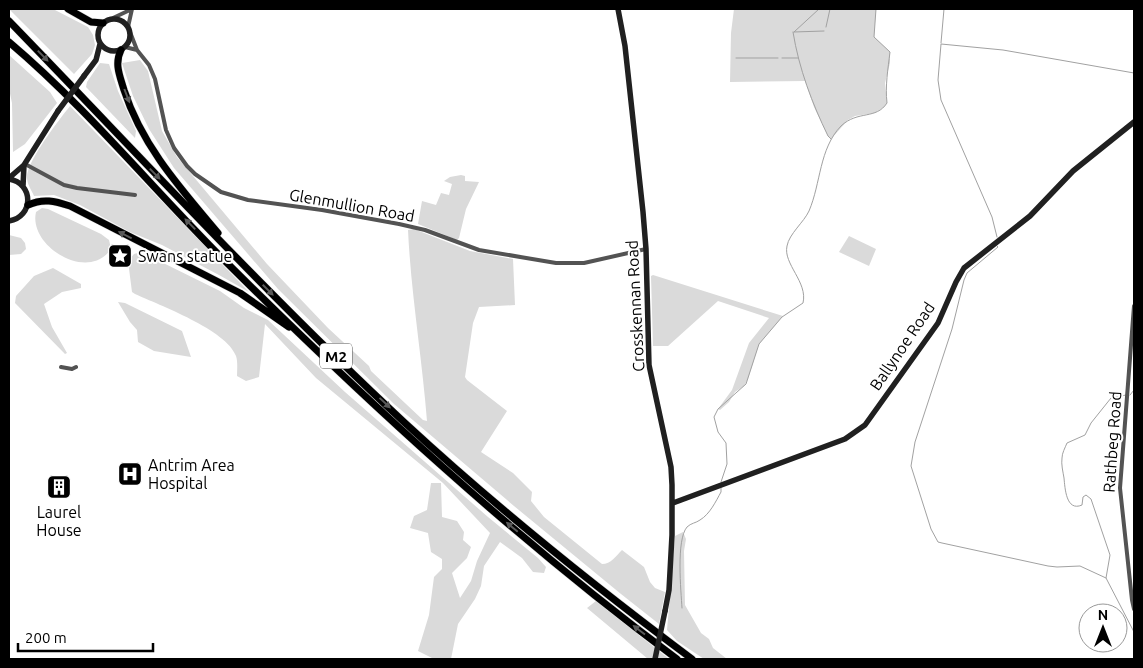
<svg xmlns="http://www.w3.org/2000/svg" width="1143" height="668" viewBox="0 0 1143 668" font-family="Ubuntu,sans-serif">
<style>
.green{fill:#dadada}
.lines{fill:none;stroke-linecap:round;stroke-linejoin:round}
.stream{stroke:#a1a1a1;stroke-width:1}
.highway-casing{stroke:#dbdbdb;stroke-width:8}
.street{stroke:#535353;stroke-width:4}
.secondary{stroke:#202020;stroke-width:5.5}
.highway{stroke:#000;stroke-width:7}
.secondary-bridge{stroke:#202020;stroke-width:5.5}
.oneway{fill:#595959}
.labels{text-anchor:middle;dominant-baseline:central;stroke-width:4;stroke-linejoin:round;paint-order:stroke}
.shield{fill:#fff;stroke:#4c4c4c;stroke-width:1}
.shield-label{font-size:15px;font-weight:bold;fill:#000}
.street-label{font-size:16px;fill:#000;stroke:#fff}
.poi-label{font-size:16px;fill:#000;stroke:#fff;text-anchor:start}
</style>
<rect width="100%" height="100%" fill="#fff"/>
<path class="green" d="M 9,9 L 53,9 L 88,27 L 93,35 L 95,45 L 92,54 L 74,74 Z
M 734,9 L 876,9 L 874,37 L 890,52 L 890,63 L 885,83 L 887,103 L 884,107 L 875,113 L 855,116 L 848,120 L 831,139 L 828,136 L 814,107 L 805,81 L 730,82 L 731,33 Z
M 9,55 L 50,92 L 57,103 L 25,144 L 13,152 L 12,103 L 9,89 Z
M 140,60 L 148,71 L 162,131 L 177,157 L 267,264 L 328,328 L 369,366 L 371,371 L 423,420 L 427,421 C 422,357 411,294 408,230 L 414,229 L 470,251 L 513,259 L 515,305 L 479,307 L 473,323 L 465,377 L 467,380 L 507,411 L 481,452 L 513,473 L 532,492 L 531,501 L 544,517 L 602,564 C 611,564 616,556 622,550 L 644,567 L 650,582 L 655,588 L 665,592 L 659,624 L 621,594 L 514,506 L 394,404 L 278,289 L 174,168 L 149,129 L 133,96 L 122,63 Z
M 100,63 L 109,64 L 118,91 L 136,131 L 135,138 L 86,87 L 87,82 Z
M 70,106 L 249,292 L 219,275 L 162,245 L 130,232 L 80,205 L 54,195 L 34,196 C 32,191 27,184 27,178 C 26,162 59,120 70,106 Z
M 461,175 L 465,176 L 465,181 L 479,182 L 466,209 L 459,238 L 457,240 L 418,224 L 422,201 L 436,205 L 441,193 L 449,195 L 452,184 L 444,181 L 450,177 Z
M 42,208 L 48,209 L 101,234 L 109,240 L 111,249 C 88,283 28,246 36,212 Z
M 9,235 L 21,238 L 25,243 L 26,249 L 21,254 L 9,255 Z
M 849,236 L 876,249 L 869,266 L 839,252 Z
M 141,252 L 220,291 L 244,308 L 268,320 L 345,392 L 488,517 L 538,558 L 546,567 L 544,573 L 533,572 L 522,558 L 500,542 L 484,566 L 481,586 L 475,599 L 458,624 L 451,659 L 434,659 L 418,651 L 429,615 L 434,577 L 442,569 L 442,559 L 431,552 L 428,533 L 410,528 L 414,516 L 427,510 L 431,483 L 441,483 L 442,517 L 457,521 L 464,532 L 463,540 L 471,547 L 467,558 L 452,573 L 460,598 L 471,581 L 477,561 L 490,533 L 443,483 L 316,378 L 265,324 L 259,377 L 246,381 L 237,376 C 237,370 238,362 236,356 C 227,330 159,305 135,294 L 132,292 L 128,261 L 134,254 Z
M 53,268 L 81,284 L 81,288 L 62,292 L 44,304 L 52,327 L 67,353 L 65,354 L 15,303 L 16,296 L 34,276 Z
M 653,275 L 783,316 L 759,344 L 748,379 L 744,386 L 735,392 L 729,402 L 720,410 L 718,409 L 732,390 L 749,343 L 769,318 L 718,301 L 668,346 L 653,346 L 651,276 Z
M 118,302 L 125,303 L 182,331 L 191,357 L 154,351 L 138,342 L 137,330 L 130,322 Z
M 683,532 L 686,539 L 684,551 L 685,605 L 701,633 L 709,639 L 713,648 L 727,659 L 704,659 L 677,641 L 667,630 L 675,536 Z
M 596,601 L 669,659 L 648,659 L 587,608 Z"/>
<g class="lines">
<path class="stream" d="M 826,27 L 830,9
M 793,32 C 799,69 812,103 828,136 L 831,139
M 794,32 L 819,9
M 794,32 L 824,31
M 941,43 L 944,9
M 736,58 L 778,58
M 782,58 L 798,58
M 997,237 L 992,217 L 941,100 L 938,80 L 941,44 L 1003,50 L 1134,73
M 997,246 L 998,247 L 967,273 L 964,280 L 952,329 L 915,442 L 911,466 L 931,529 L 938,542 L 942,543 L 1048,566 L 1057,567 L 1080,566 L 1106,578
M 1126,395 L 1111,398 L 1091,423 L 1085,435 L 1067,443 C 1065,448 1062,453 1062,458 C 1061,464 1063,472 1064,478 C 1065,488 1066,512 1082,505 L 1083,497 L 1086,495 L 1091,499 L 1110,555 L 1106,578 L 1134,632
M 1130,395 L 1134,390
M 721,482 L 727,464 L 726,443 L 718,432 L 714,417 L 718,409 L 746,384 L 759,344 L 782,317 L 803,303 C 808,282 783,264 787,246 C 789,234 804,222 809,211 C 821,183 819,149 841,126 C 858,110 876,120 887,103 C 885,86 888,69 890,52 L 874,37 L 876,9
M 682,608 C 681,591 676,540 687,527 C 691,523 696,523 700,520 C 710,514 716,501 721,492 L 721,488"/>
<defs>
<path id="highway" d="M 68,9 L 91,22 L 103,23
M 9,21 C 140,156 267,295 405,423 C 496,507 593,585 692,659
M 9,42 C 87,108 152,188 224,260 C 367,402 516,539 677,659
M 121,50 C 114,64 120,76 124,90 C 142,146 181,189 218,233
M 28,205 C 43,198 55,201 70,206 L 240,293 L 289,327"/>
</defs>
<use href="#highway" class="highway-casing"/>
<path class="street" d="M 113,18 L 132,9
M 128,27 L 132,9
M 130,32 L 137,50 L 149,65 L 155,79 L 166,130 L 174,148 L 187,166 L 195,174 L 221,192 L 248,200 L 322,210 L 399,224 L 425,230 L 479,250 L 556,263 L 584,263 L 646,249
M 125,47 L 137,50
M 25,164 L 64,185 L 77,188 L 135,195
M 1134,306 L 1120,488 L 1132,600 L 1134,609
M 61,367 L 72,369 L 76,367"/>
<path class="secondary" d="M 618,9 L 625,46 L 643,212 L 646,249 L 649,365 L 671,467 L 672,485 L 672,535 L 669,590 L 665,611
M98 35a16 16 0 1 1 32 0a16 16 0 1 1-32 0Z
M 84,76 L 96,60 L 100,44
M 9,178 L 24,165 L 58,111
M 9,179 C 34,183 34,217 9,221
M 23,186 L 24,165
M 673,503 L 845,439 L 865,425 L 938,323 L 956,282 L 964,268 L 1030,216 L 1073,171 L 1134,122"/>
<use href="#highway" class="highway"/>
<path class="secondary-bridge" d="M 58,111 L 84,76
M 655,659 L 665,611"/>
</g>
<defs><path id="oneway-solid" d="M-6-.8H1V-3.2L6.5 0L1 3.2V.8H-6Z" transform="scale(1.25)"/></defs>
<g class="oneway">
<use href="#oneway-solid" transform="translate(43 56) rotate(46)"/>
<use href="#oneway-solid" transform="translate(127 96) rotate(69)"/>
<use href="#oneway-solid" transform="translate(155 174) rotate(46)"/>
<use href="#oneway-solid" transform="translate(190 224) rotate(-134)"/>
<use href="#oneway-solid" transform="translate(125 235) rotate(-153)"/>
<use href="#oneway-solid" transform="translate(268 290) rotate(45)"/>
<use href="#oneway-solid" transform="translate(385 403) rotate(43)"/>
<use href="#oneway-solid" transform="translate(512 527) rotate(-140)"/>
<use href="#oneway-solid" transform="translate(639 630) rotate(-143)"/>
</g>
<defs>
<symbol id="sight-square" viewBox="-11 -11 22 22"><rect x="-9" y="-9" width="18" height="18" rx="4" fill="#000" stroke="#fff"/><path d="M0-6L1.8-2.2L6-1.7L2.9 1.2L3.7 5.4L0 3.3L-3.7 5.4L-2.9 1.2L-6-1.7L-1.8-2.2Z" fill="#fff"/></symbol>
<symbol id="hospital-square" viewBox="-11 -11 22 22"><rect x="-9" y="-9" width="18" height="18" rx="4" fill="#000" stroke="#fff"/><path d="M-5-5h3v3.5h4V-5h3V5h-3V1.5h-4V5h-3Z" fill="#fff"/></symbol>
<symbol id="building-square" viewBox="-11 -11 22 22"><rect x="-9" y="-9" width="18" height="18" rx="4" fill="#000" stroke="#fff"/><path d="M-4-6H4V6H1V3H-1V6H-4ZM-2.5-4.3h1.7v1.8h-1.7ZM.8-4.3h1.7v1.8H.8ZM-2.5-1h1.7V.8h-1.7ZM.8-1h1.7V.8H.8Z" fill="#fff"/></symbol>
</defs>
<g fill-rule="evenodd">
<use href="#sight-square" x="106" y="242" width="28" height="28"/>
<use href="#hospital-square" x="116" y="460" width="28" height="28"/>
<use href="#building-square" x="45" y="473" width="28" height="28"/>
</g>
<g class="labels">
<rect class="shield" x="320" y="343.5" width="32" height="25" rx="4"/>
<g class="shield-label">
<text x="336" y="356">M2</text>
</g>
<g class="street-label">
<text transform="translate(352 205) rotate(10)">Glenmullion Road</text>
<text transform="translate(635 306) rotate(-93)">Crosskennan Road</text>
<text transform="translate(902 346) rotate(-56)">Ballynoe Road</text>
<text transform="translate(1112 442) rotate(-86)">Rathbeg Road</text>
</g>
<g class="poi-label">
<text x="138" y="256">Swans statue</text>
<text x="148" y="465">Antrim Area<tspan x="148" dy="18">Hospital</tspan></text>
<text x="59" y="512" text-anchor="middle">Laurel<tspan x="59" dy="18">House</tspan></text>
</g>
</g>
<rect width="1143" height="668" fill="none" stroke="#000000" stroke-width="20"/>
<g transform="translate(1103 628)"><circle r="24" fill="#ffffff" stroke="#999999"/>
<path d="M0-4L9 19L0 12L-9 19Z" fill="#000000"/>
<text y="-8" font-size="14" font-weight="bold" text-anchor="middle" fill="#000000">N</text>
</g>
<path d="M18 643v8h135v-8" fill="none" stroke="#000000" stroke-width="2.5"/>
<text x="25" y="643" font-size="15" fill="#000000" stroke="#ffffff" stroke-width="4" paint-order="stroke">200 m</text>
</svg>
